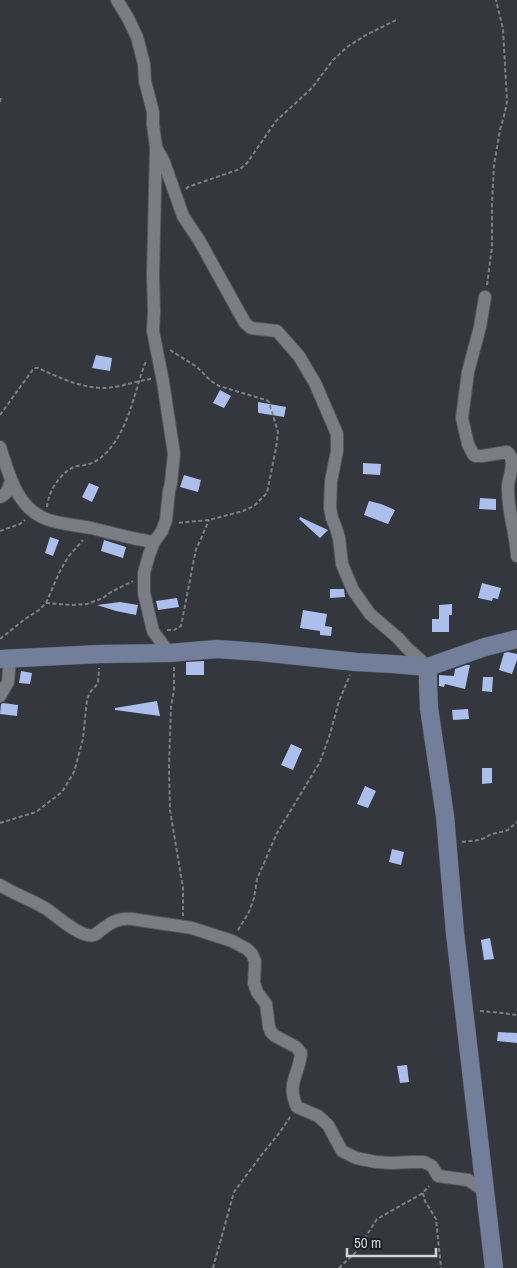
<svg xmlns="http://www.w3.org/2000/svg" width="517" height="1268" viewBox="0 0 517 1268" font-family="'Archivo Narrow',sans-serif">
<style>
.building{fill:#acbeec}
.lines{fill:none;stroke-linecap:round;stroke-linejoin:round}
.street-casing{stroke:#53555a;stroke-width:14}
.secondary-casing{stroke:#53555a;stroke-width:19}
.path{stroke:#7e8085;stroke-width:2;stroke-dasharray:4 2.5;stroke-linecap:butt}
.street{stroke:#7a7d84;stroke-width:12}
.secondary{stroke:#737e9b;stroke-width:18}
</style>
<rect width="100%" height="100%" fill="#34373d"/>
<path class="building" d="M 96,355 L 112,358 L 110,371 L 92,368 Z
M 220,390 L 231,396 L 224,408 L 213,403 Z
M 258,402 L 286,407 L 284,417 L 259,413 L 258,412 Z
M 363,463 L 381,464 L 380,475 L 363,474 Z
M 184,475 L 201,480 L 198,492 L 180,487 Z
M 89,483 L 99,487 L 92,502 L 82,497 Z
M 480,498 L 496,499 L 496,510 L 479,509 Z
M 369,501 L 381,504 L 395,510 L 388,524 L 364,515 Z
M 300,517 L 328,530 L 320,538 L 299,519 Z
M 50,537 L 59,540 L 53,556 L 45,553 Z
M 104,540 L 126,547 L 123,558 L 101,551 Z
M 482,583 L 501,588 L 498,599 L 493,598 L 492,601 L 478,598 Z
M 330,589 L 344,589 L 345,597 L 330,598 Z
M 177,598 L 179,607 L 158,610 L 156,601 Z
M 120,602 L 138,605 L 136,615 L 116,611 L 97,605 Z
M 452,604 L 452,615 L 449,615 L 449,632 L 432,632 L 432,619 L 439,619 L 439,605 Z
M 303,610 L 327,614 L 325,626 L 332,627 L 331,636 L 320,635 L 320,631 L 300,628 Z
M 508,652 L 517,654 L 517,660 L 512,674 L 499,670 L 504,653 Z
M 204,661 L 204,675 L 186,675 L 186,662 Z
M 466,665 L 470,665 L 465,689 L 445,684 L 444,687 L 439,686 L 439,675 L 454,676 L 455,669 Z
M 21,671 L 32,673 L 30,684 L 19,683 Z
M 483,677 L 493,677 L 492,692 L 482,691 Z
M 157,701 L 160,716 L 115,710 L 115,708 Z
M 3,703 L 18,705 L 17,716 L 0,714 L 1,704 Z
M 468,709 L 469,719 L 453,720 L 452,710 Z
M 291,744 L 302,749 L 293,770 L 281,765 Z
M 482,768 L 492,768 L 492,783 L 482,784 Z
M 365,786 L 376,791 L 368,808 L 357,804 Z
M 392,849 L 404,852 L 401,865 L 389,862 Z
M 490,938 L 494,959 L 484,960 L 481,940 Z
M 498,1032 L 517,1033 L 517,1043 L 497,1041 Z
M 407,1065 L 409,1082 L 400,1083 L 397,1066 Z"/>
<g class="lines">
<defs>
<path id="street" d="M 117,0 L 128,18 L 137,37 L 144,64 L 145,81 L 153,112 L 153,125 L 156,147 L 153,275 L 154,311 L 153,331 L 163,382 L 174,454 L 171,483 L 169,491 L 166,520 L 162,531 L 154,542 L 149,555 L 144,573 L 144,593 L 153,631 L 169,653
M 157,149 L 164,162 L 183,216 L 199,240 L 245,323 L 251,328 L 277,331 L 299,356 L 315,383 L 337,434 L 337,451 L 331,481 L 330,508 L 332,518 L 336,528 L 339,538 L 342,564 L 353,590 L 370,614 L 398,638 L 406,647 L 428,667
M 485,297 L 480,327 L 468,372 L 462,418 L 468,444 L 473,454 L 475,456 L 482,456 L 507,452 C 517,460 509,475 508,486 C 507,510 516,533 517,556
M 0,447 C 9,474 16,507 46,519 C 59,524 76,525 91,528 C 112,533 132,539 154,542
M 0,497 C 8,494 8,488 11,481
M 0,696 L 8,682 L 10,658
M 0,885 C 14,894 30,899 45,908 C 56,915 81,939 94,935 C 95,935 100,931 101,930 C 112,922 117,918 132,919 L 192,928 L 232,941 L 247,949 L 252,954 L 255,961 L 254,983 L 257,992 L 266,1004 L 269,1027 L 271,1032 L 275,1036 L 296,1047 L 301,1053 C 299,1076 286,1083 297,1107 L 318,1116 L 328,1125 L 342,1151 L 356,1158 L 376,1162 L 392,1163 L 412,1162 L 424,1162 L 432,1166 L 438,1176 L 468,1180 L 485,1191"/>
<path id="secondary" d="M 0,659 L 100,654 L 169,653 L 217,649 L 260,652 L 356,662 L 393,664 L 428,667 L 485,647 L 517,639
M 428,667 L 428,683 L 429,708 L 445,816 L 455,933 L 494,1268"/>
</defs>
<use href="#street" class="street-casing"/>
<use href="#secondary" class="secondary-casing"/>
<path class="path" d="M 0,102 L 1,96
M 186,189 L 188,187 L 240,169 L 247,163 L 276,121 L 312,88 L 333,60 L 347,47 L 366,35 L 396,20
M 487,285 L 492,247 L 492,203 L 494,165 L 500,130 L 505,112 L 507,101 L 503,29 L 496,0
M 170,350 L 197,367 L 211,381 L 219,386 L 266,400 L 269,402 L 278,432 L 276,448 L 267,493 L 254,506 L 243,511 L 209,520 L 177,523
M 0,415 L 34,368 L 38,368 C 60,378 81,388 105,388 C 121,387 136,381 151,379
M 47,507 C 48,492 60,473 74,467 C 78,465 84,466 89,464 C 96,462 102,457 107,452 C 130,427 134,391 146,361
M 0,531 L 20,524 L 25,520
M 46,603 L 71,605 L 87,604 L 103,598 L 111,592 L 133,581
M 167,630 L 174,630 L 181,626 L 196,549 L 200,541 L 209,520
M 0,639 L 25,619 L 39,610 L 46,603 L 59,573 L 68,557 L 83,540
M 174,667 L 174,690 L 171,706 L 169,767 L 170,810 L 183,888 L 183,916
M 0,823 L 36,812 L 62,792 L 74,772 L 83,739 L 87,699 L 91,691 L 95,687 L 98,683 L 99,668
M 462,842 L 480,840 L 492,834 L 505,831 L 508,830 L 517,822
M 238,930 L 249,912 L 254,898 L 257,879 L 277,833 L 320,762 L 330,734 L 339,701 L 350,675
M 480,1011 L 503,1013 L 517,1015
M 423,1193 L 425,1201 L 436,1219 L 441,1268
M 213,1268 L 234,1192 L 260,1157 L 280,1132 L 290,1117
M 339,1268 L 356,1252 L 377,1219 L 423,1193 L 429,1186"/>
<use href="#street" class="street"/>
<use href="#secondary" class="secondary"/>
</g>
<path d="M347 1248v8h89v-8" fill="none" stroke="#d2d4d8" stroke-width="2.5"/>
<text x="354" y="1248" font-size="15" fill="#d2d4d8" stroke="#1d1e21" stroke-width="4" paint-order="stroke">50 m</text>
</svg>
